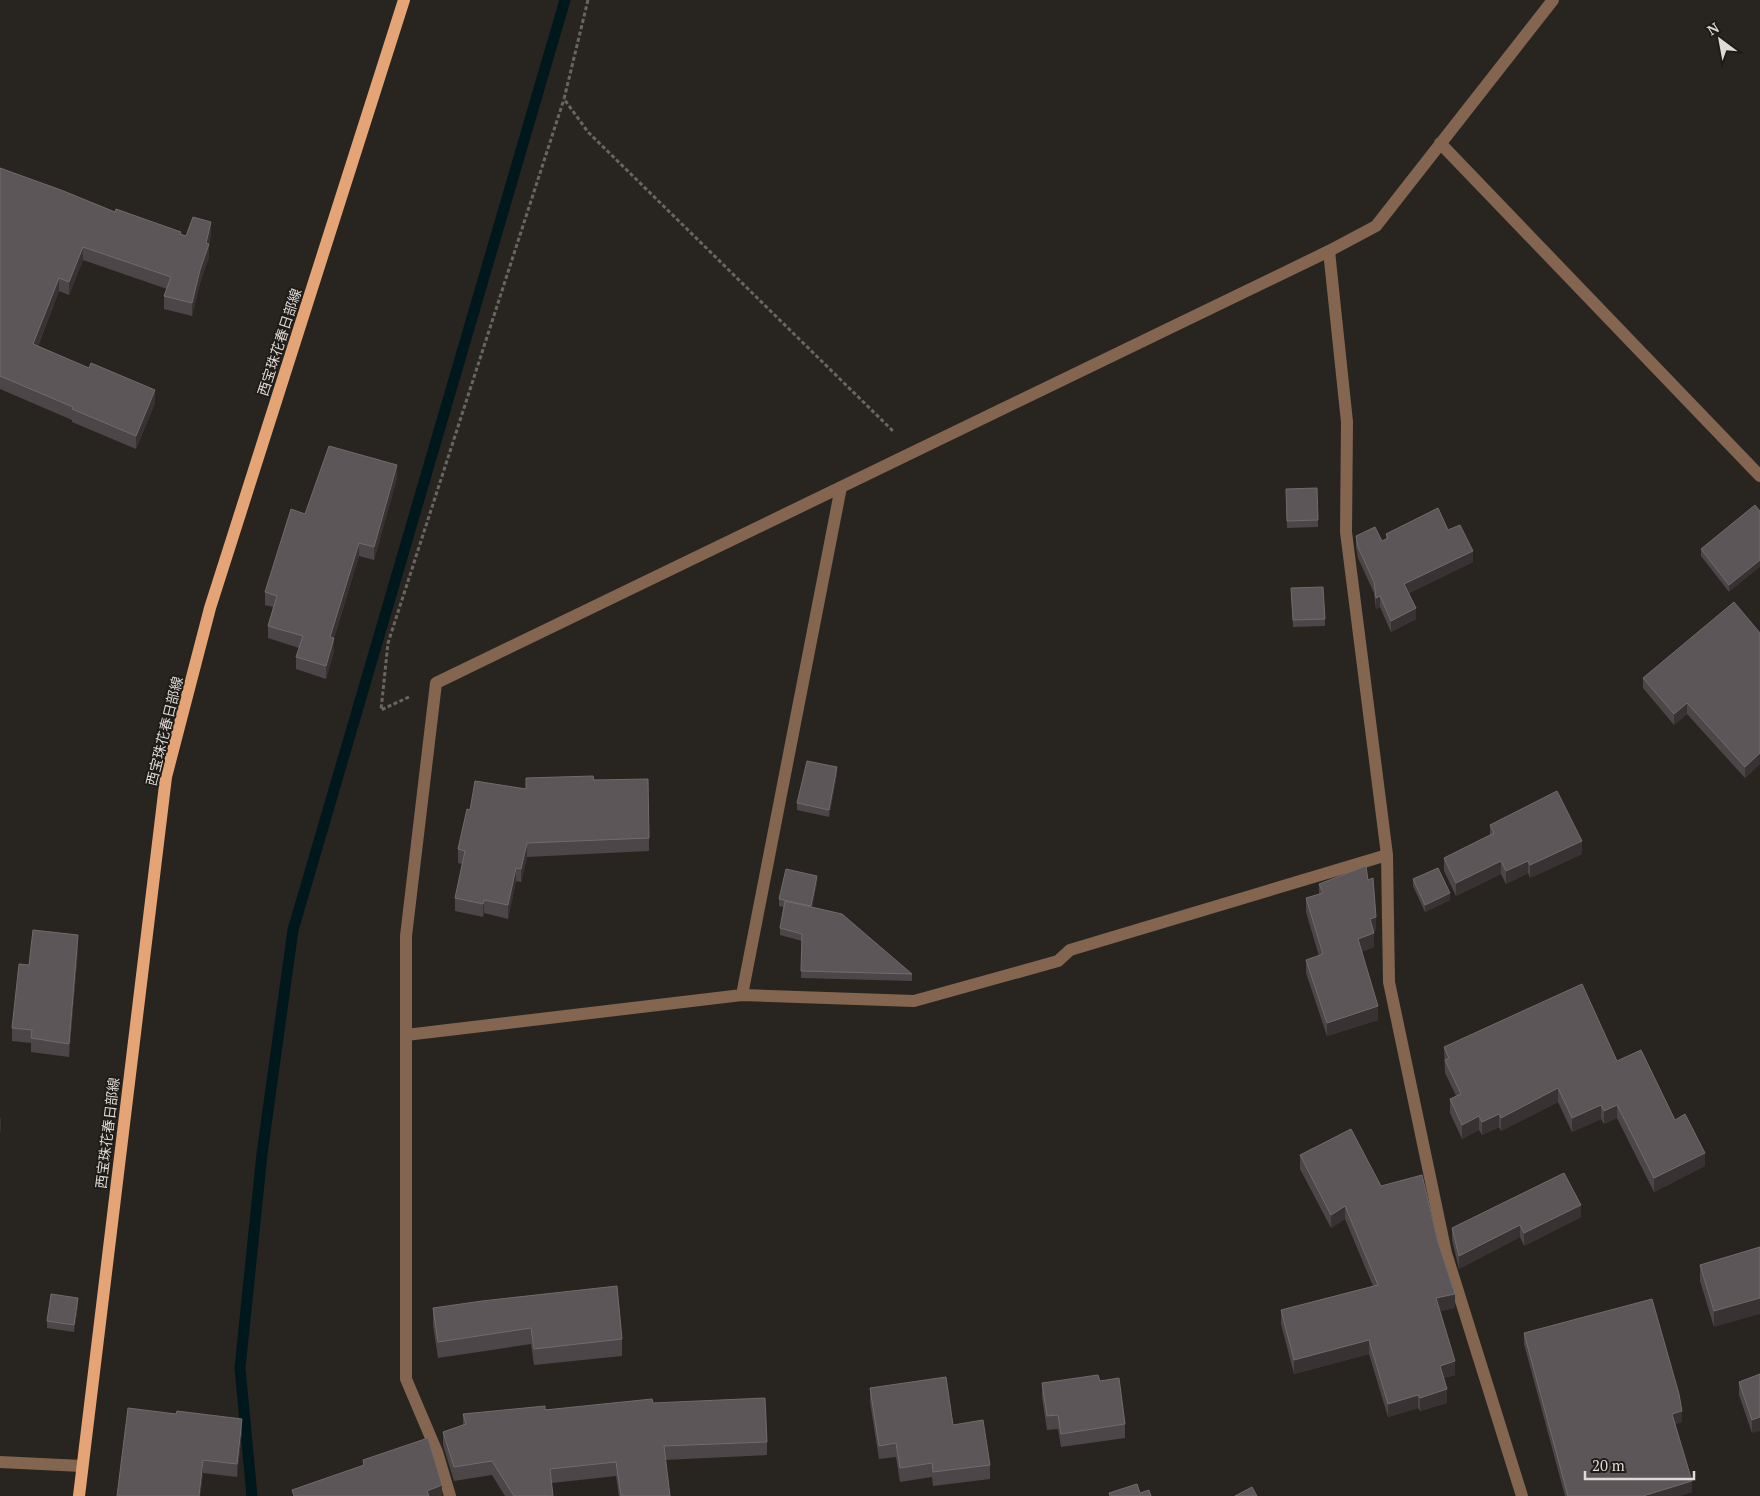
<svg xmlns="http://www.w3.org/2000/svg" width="1760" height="1496" viewBox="0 0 1760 1496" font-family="'PT Serif','Noto Sans JP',serif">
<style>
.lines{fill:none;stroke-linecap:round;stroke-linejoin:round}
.stream{stroke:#00171c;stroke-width:11}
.path{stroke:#696662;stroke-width:3;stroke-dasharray:4 2.5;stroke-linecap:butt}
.minor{stroke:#84654f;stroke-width:12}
.major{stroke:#e5a476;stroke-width:12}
.wall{fill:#4d4649}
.shaded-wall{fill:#383232}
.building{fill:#5c5658;stroke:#706b6c}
.labels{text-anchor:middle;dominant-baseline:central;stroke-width:4;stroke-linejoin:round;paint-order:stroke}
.street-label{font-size:14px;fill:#dddad7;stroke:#1f1b17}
</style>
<rect width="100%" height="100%" fill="#282520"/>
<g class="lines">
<path class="stream" d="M 252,1496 L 240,1368 L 262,1154 L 293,930 L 565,0"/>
<path class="path" d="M 588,0 L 564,99 L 588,132 L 894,432
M 409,697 L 381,710 L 388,643 L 564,99"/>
<path class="minor" d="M 1440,143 L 1760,476
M 1329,251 L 1347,422 L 1346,532 L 1387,855 L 1389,982 L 1446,1253 L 1522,1496
M 742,995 L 841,487
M 406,1035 L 742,995 L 914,1001 L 1058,961 L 1070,950 L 1387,855
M 0,1462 L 82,1466
M 450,1496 L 437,1452 L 406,1379 L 406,936 L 436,683 L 1329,251 L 1376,226 L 1553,0"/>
<path class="major" d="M 79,1496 L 166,777 L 210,608 L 404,0"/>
</g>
<path class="wall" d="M 0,168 L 115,212 L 186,236 L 211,235 L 209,244 L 209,257 L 200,283 L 192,316 L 164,309 L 164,296 L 167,289 L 83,260 L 69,295 L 59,291 L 38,346 L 155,403 L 136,449 L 72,422 L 72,420 L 0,389 Z
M 397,478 L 374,560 L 359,556 L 334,638 L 334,651 L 326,679 L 296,669 L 296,657 L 299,648 L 268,638 L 268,626 L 273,607 L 265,605 L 265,592 L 305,514 Z
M 1317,488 L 1318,527 L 1287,528 L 1286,489 Z
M 1755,505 L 1729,592 L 1701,556 L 1701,549 Z
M 1448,530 L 1473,562 L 1409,593 L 1416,619 L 1391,632 L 1380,607 L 1376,609 L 1374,593 L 1358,558 L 1356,547 L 1356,536 L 1382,541 L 1386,539 L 1386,534 Z
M 1291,588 L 1325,619 L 1325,626 L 1293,627 Z
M 1760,633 L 1760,764 L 1745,778 L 1687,714 L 1674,725 L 1643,688 L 1643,678 Z
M 837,774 L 829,817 L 797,810 L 797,803 Z
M 594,780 L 649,838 L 649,851 L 527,857 L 521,882 L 516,881 L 508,919 L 484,913 L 483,917 L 455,911 L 455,898 L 463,864 L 458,863 L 458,849 L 470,810 L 526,789 Z
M 1490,825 L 1582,854 L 1530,878 L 1528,873 L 1506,884 L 1501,874 L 1456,896 L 1444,871 L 1444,858 L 1490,835 Z
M 1413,879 L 1450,900 L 1425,912 L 1413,886 Z
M 1368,880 L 1376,930 L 1374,931 L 1374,947 L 1361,952 L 1378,1020 L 1327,1036 L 1306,973 L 1306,960 L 1319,956 L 1306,912 L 1306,898 L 1319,894 L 1319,884 Z
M 817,883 L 812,907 L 912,974 L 912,981 L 801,978 L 802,941 L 780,935 L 780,928 L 784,907 L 779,906 L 779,899 Z
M 78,949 L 69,1057 L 31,1052 L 31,1043 L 12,1041 L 12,1028 L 29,965 Z
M 1444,1047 L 1617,1061 L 1675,1120 L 1705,1166 L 1654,1192 L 1617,1118 L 1604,1124 L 1601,1119 L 1572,1132 L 1558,1102 L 1501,1131 L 1499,1127 L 1482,1135 L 1479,1130 L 1462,1139 L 1450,1113 L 1450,1099 L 1456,1096 L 1445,1073 Z
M 1300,1155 L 1381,1186 L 1438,1242 L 1455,1308 L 1440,1311 L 1455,1375 L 1444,1378 L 1447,1403 L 1420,1411 L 1418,1408 L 1388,1417 L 1369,1354 L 1294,1374 L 1281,1324 L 1281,1310 L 1373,1286 L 1345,1219 L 1331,1228 L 1300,1169 Z
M 1581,1217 L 1524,1246 L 1520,1237 L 1459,1269 L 1452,1240 L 1452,1228 Z
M 1760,1247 L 1714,1327 L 1700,1281 L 1700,1265 Z
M 78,1305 L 74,1332 L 47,1328 L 47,1321 Z
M 433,1308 L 622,1339 L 622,1356 L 534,1365 L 531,1344 L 438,1358 L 433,1325 Z
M 1524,1333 L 1682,1422 L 1675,1424 L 1692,1492 L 1679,1496 L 1565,1496 L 1524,1344 Z
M 1760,1374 L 1752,1433 L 1739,1395 L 1739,1382 Z
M 1100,1381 L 1125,1424 L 1125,1438 L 1061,1447 L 1058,1429 L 1047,1430 L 1042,1397 L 1042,1383 Z
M 870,1388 L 953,1425 L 990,1465 L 990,1479 L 933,1486 L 932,1477 L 900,1482 L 896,1457 L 879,1459 L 870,1402 Z
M 653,1403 L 767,1442 L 767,1455 L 665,1460 L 670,1496 L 619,1496 L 616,1476 L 552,1483 L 553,1496 L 505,1496 L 492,1475 L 454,1481 L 443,1445 L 443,1432 L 463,1425 L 463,1414 Z
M 242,1431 L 237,1477 L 203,1473 L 200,1496 L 117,1496 Z"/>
<path class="shaded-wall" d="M 211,222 L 211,235 L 209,244 L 209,257 L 200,283 L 192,316 L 192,303 Z
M 83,247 L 83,260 L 69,295 L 69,282 Z
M 59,278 L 59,291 L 33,357 L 33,344 Z
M 155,390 L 155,403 L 136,449 L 136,436 Z
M 397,465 L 397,478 L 374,560 L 374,547 Z
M 359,543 L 359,556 L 330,650 L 330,637 Z
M 1473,551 L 1473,562 L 1404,595 L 1404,584 Z
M 1760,560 L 1760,567 L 1729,592 L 1729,585 Z
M 1380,596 L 1380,607 L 1376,609 L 1376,598 Z
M 1416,608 L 1416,619 L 1391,632 L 1391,621 Z
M 334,638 L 334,651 L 326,679 L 326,666 Z
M 1687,703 L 1687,714 L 1674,725 L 1674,714 Z
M 1760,753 L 1760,764 L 1745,778 L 1745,767 Z
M 837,767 L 837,774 L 829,817 L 829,810 Z
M 1582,841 L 1582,854 L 1530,878 L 1530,865 Z
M 527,843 L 527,857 L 521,882 L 521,869 Z
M 1501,861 L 1501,874 L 1456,896 L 1456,883 Z
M 1528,861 L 1528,873 L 1506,884 L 1506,871 Z
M 516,868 L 516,881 L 508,919 L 508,905 Z
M 817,876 L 817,883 L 811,913 L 811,906 Z
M 1450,893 L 1450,900 L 1425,912 L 1425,905 Z
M 484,900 L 484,913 L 483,917 L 483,904 Z
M 1376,917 L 1376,930 L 1370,932 L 1370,919 Z
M 1374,933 L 1374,947 L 1358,953 L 1358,939 Z
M 78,935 L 78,949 L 69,1057 L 69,1044 Z
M 1378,1006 L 1378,1020 L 1327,1036 L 1327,1023 Z
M 1558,1088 L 1558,1102 L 1501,1131 L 1501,1118 Z
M 1601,1105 L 1601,1119 L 1572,1132 L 1572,1118 Z
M 1617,1105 L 1617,1118 L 1604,1124 L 1604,1111 Z
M 1499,1114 L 1499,1127 L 1482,1135 L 1482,1122 Z
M 1479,1116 L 1479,1130 L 1462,1139 L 1462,1125 Z
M 1,1117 L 1,1131 L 0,1133 L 0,1119 Z
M 1705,1153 L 1705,1166 L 1654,1192 L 1654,1178 Z
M 1581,1205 L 1581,1217 L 1524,1246 L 1524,1233 Z
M 1345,1206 L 1345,1219 L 1331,1228 L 1331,1215 Z
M 1520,1225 L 1520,1237 L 1459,1269 L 1459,1256 Z
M 1455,1294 L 1455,1308 L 1436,1312 L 1436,1298 Z
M 78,1298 L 78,1305 L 74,1332 L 74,1325 Z
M 1760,1298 L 1760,1314 L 1714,1327 L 1714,1311 Z
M 1369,1340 L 1369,1354 L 1294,1374 L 1294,1360 Z
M 1455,1361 L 1455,1375 L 1440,1379 L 1440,1366 Z
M 1447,1389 L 1447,1403 L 1420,1411 L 1420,1398 Z
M 1418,1395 L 1418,1408 L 1388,1417 L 1388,1404 Z
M 1682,1411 L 1682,1422 L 1672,1425 L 1672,1414 Z
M 1760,1417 L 1760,1431 L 1752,1433 L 1752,1420 Z
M 242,1419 L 242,1431 L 237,1477 L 237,1464 Z
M 203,1460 L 203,1473 L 200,1496 L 199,1496 Z
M 1692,1481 L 1692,1492 L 1679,1496 L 1643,1496 Z
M 442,1485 L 442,1496 L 427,1496 L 427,1491 Z"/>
<path class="building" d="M 0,168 L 61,190 L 115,212 L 116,209 L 181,232 L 180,234 L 186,236 L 193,217 L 211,222 L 206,243 L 209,244 L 200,270 L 192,303 L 164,296 L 171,277 L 83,247 L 69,282 L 59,278 L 33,344 L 89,368 L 91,363 L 155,390 L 136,436 L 72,409 L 73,407 L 0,376 Z
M 329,446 L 397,465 L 374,547 L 359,543 L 330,637 L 334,638 L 326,666 L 296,657 L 303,636 L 268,626 L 277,596 L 265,592 L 291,509 L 305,514 Z
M 1317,488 L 1318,520 L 1287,521 L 1286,489 Z
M 1755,505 L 1760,511 L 1760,560 L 1729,585 L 1701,549 Z
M 1438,508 L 1448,530 L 1460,525 L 1473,551 L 1404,584 L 1416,608 L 1391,621 L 1380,596 L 1376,598 L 1374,582 L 1358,547 L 1356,536 L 1375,527 L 1382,541 L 1388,538 L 1386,534 Z
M 1323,587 L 1325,619 L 1293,620 L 1291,588 Z
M 1734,602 L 1760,633 L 1760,753 L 1745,767 L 1687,703 L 1674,714 L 1643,678 Z
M 807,761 L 837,767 L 829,810 L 797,803 Z
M 593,776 L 594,780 L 648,779 L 649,838 L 527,843 L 521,869 L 516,868 L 508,905 L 484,900 L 483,904 L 455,898 L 465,851 L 458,849 L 467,809 L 470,810 L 475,781 L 526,789 L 526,778 Z
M 1557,791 L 1582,841 L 1530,865 L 1528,861 L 1506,871 L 1501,861 L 1456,883 L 1444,858 L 1494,833 L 1490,825 Z
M 1366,866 L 1368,880 L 1373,878 L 1376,917 L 1370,919 L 1374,933 L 1358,939 L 1378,1006 L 1327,1023 L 1306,960 L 1323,954 L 1306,898 L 1323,893 L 1319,884 Z
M 1438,868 L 1450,893 L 1425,905 L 1413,879 Z
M 786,869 L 817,876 L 811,906 L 779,899 Z
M 785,901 L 842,914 L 912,974 L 801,971 L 802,934 L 780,928 Z
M 33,930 L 78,935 L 69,1044 L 31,1038 L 32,1030 L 12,1028 L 19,964 L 29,965 Z
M 1582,984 L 1617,1061 L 1641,1050 L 1675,1120 L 1685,1114 L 1705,1153 L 1654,1178 L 1617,1105 L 1604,1111 L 1601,1105 L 1572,1118 L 1558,1088 L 1501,1118 L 1499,1114 L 1482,1122 L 1479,1116 L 1462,1125 L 1450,1099 L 1461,1094 L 1445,1060 L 1449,1058 L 1444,1047 Z
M 1351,1129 L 1381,1186 L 1422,1175 L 1438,1242 L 1455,1294 L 1436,1298 L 1455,1361 L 1440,1366 L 1447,1389 L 1420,1398 L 1418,1395 L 1388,1404 L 1369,1340 L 1294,1360 L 1281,1310 L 1378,1285 L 1345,1206 L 1331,1215 L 1300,1155 Z
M 1564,1173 L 1581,1205 L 1524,1233 L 1520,1225 L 1459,1256 L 1452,1228 Z
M 1760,1247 L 1760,1298 L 1714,1311 L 1700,1265 Z
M 617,1286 L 622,1339 L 534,1349 L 531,1328 L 438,1342 L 433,1308 L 482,1301 Z
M 51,1294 L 78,1298 L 74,1325 L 47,1321 Z
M 1652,1299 L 1679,1394 L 1682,1411 L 1672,1414 L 1692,1481 L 1643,1496 L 1568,1496 L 1524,1333 Z
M 1760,1374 L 1760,1417 L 1752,1420 L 1739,1382 Z
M 1098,1375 L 1100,1381 L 1119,1378 L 1125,1424 L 1061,1434 L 1058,1415 L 1047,1416 L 1042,1383 Z
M 946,1377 L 953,1425 L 983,1420 L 990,1465 L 933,1472 L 932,1463 L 900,1468 L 896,1443 L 879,1446 L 870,1388 Z
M 765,1398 L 767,1442 L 664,1446 L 670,1496 L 621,1496 L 616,1462 L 550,1469 L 553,1496 L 514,1496 L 492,1461 L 454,1467 L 443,1432 L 466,1424 L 463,1414 L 545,1406 L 545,1410 L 652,1399 L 653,1403 Z
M 128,1408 L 176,1414 L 177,1411 L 242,1419 L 237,1464 L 203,1460 L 199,1496 L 117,1496 Z
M 428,1438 L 442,1485 L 427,1491 L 429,1496 L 294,1496 L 292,1490 L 364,1465 L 363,1460 Z
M 1137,1484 L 1140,1493 L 1149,1490 L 1151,1496 L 1110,1496 L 1109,1493 Z
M 1252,1487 L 1257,1496 L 1235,1496 Z"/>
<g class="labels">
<g class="street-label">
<text transform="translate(279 342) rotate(-72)">西宝珠花春日部線</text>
<text transform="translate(164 731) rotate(-76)">西宝珠花春日部線</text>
<text transform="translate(107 1133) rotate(-83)">西宝珠花春日部線</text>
</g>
</g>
<g transform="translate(1720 40) rotate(328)" stroke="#1f1b17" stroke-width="4" paint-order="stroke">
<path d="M0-4L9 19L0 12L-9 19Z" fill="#dddad7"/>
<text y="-8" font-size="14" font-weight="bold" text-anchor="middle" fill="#dddad7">N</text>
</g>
<path d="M1585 1471v8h109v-8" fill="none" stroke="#dddad7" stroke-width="2.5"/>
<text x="1592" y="1471" font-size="15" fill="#dddad7" stroke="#1f1b17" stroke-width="4" paint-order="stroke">20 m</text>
</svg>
